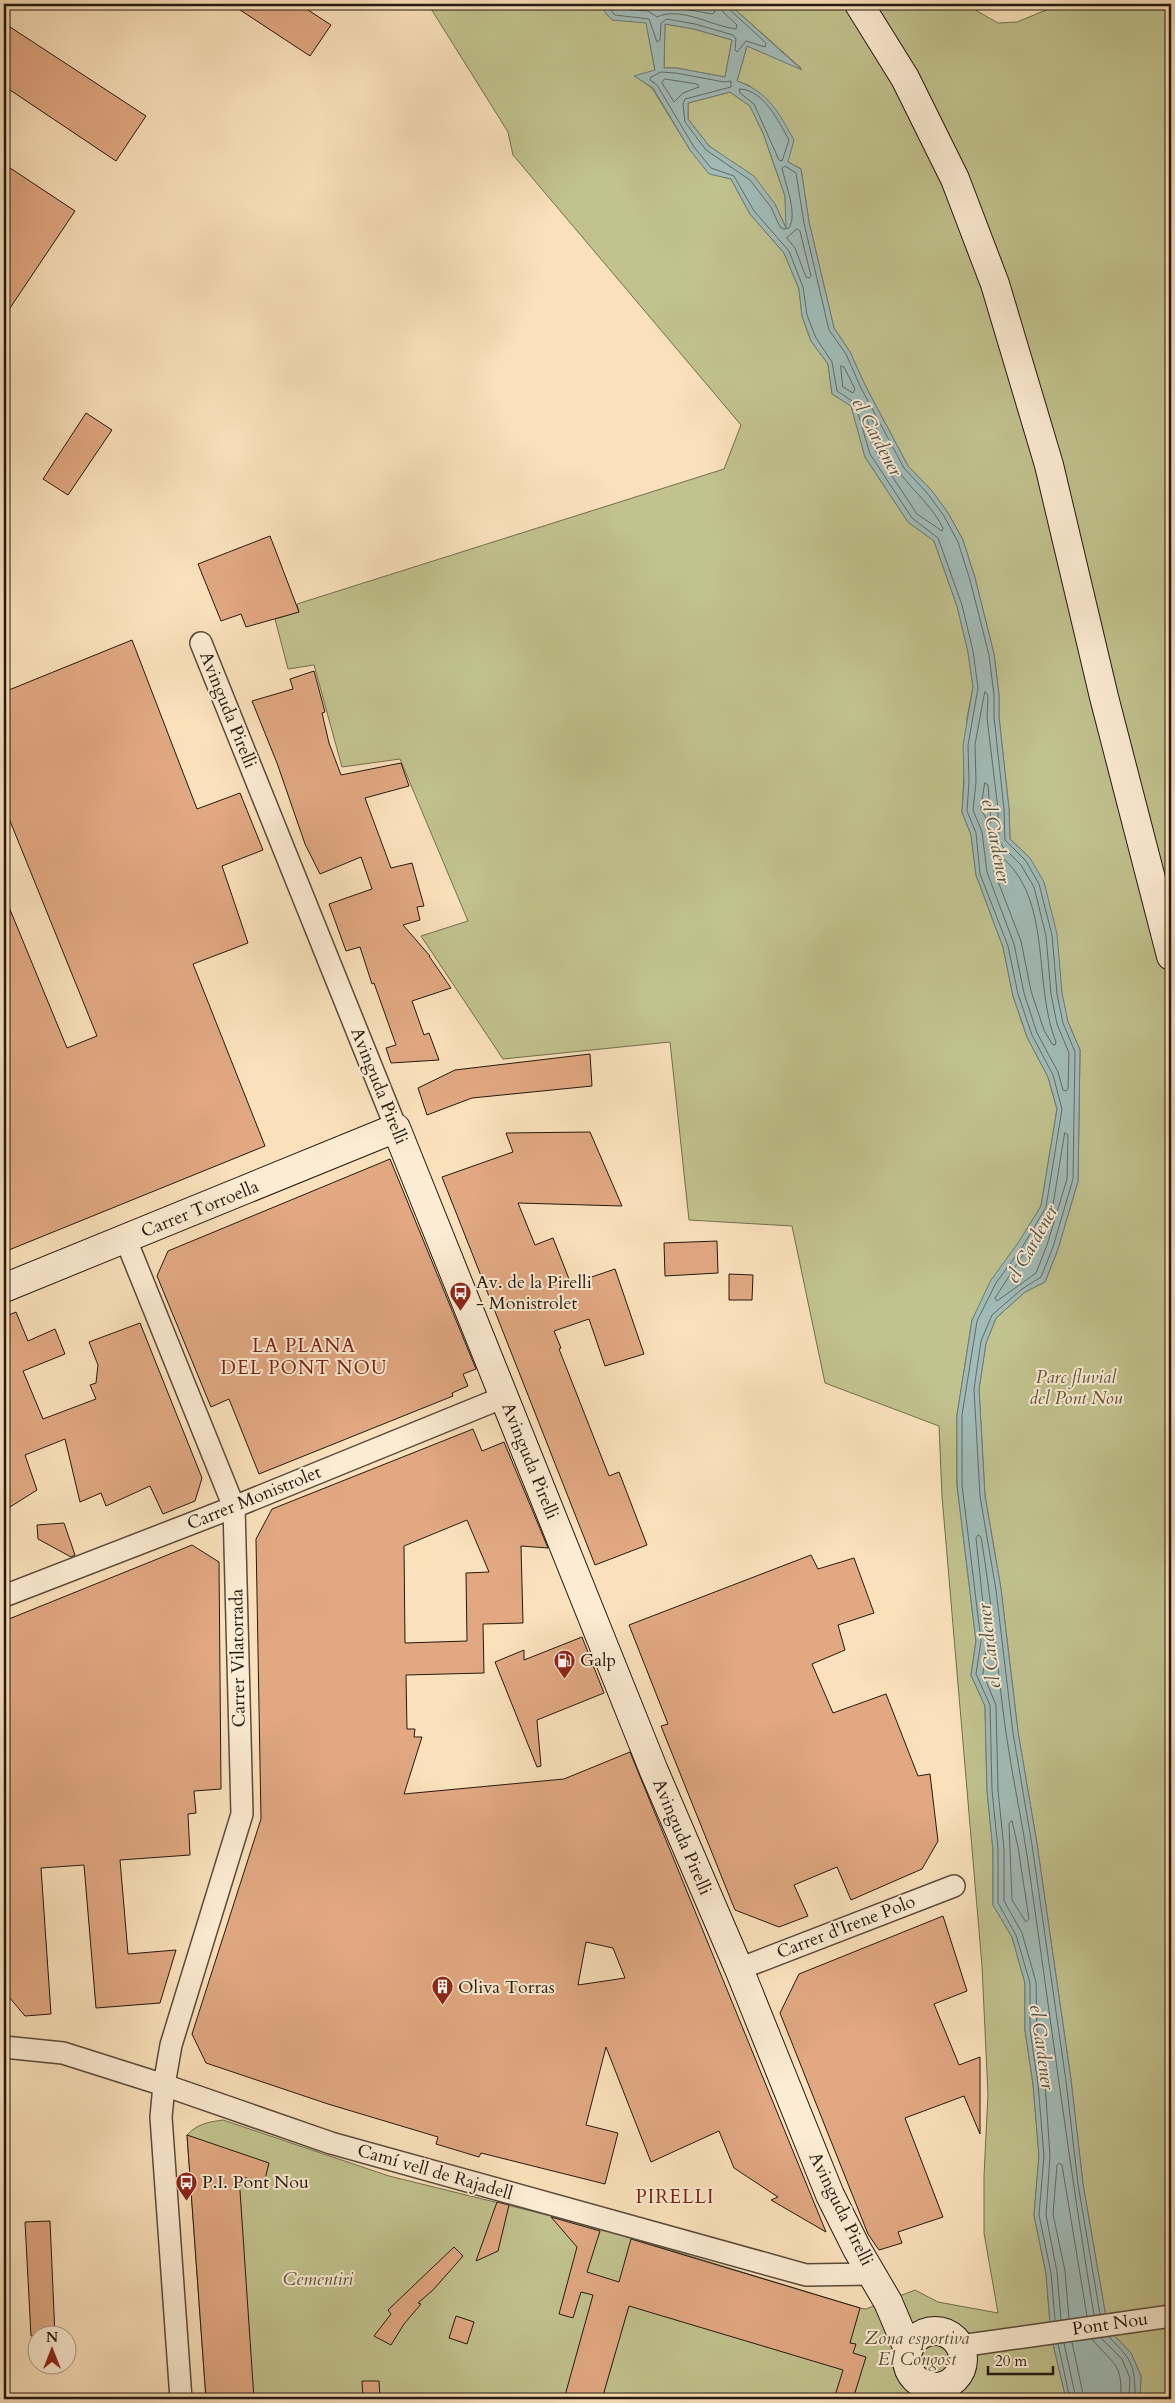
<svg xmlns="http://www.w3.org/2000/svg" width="1175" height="2403" viewBox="0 0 1175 2403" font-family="Cardo,serif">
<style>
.green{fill:#c1c28e;stroke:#726e50}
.water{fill:#a1bcb8;stroke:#6f7b75;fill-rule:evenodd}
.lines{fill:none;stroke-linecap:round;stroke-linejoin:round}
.shore{stroke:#626a64;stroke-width:1}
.building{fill:#e1a882;stroke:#241911;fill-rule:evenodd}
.street-casing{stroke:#5a4b3c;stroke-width:24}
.secondary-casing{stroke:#241911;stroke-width:30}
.street{stroke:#fcecd3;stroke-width:21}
.secondary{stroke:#fcecd3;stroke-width:28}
.labels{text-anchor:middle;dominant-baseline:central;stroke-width:4;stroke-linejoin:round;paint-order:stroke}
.street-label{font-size:18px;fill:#241911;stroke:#fcecd3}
.poi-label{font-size:18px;fill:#241911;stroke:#fcecd3;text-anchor:start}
.park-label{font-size:18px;font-style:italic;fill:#5b543d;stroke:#fcecd3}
.water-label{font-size:19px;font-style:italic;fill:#50524b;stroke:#fcecd3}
.neighbourhood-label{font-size:19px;letter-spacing:1px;fill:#7a1f14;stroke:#fcecd3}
</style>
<rect width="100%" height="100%" fill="#fae1bb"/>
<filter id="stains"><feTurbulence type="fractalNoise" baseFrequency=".004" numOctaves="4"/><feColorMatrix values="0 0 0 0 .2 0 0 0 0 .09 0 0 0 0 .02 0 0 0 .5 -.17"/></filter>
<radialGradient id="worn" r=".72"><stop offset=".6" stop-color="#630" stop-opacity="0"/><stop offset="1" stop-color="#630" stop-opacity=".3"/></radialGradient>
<path class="green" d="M 428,4 L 598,4 L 612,20 L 646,22 L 655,71 L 635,76 L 652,88 L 690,150 L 709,173 L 731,179 L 750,214 L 784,253 L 799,289 L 802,316 L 811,341 L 828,364 L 832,394 L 851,405 L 865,457 L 908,522 L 934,541 L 957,606 L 968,652 L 973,687 L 967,718 L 962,812 L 971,835 L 976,875 L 1003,947 L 1013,996 L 1027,1037 L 1048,1077 L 1057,1109 L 1041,1206 L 972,1320 L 957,1415 L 957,1485 L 976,1641 L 971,1675 L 985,1706 L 987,1790 L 993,1850 L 993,1905 L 1012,1937 L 1025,1983 L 1025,2030 L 1033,2084 L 1039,2156 L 1034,2215 L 1046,2274 L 1051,2335 L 1066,2399 L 206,2399 L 187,2135 C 197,2124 208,2122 223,2120 L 389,2176 L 588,2225 L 860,2308 L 866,2309 L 915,2290 L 938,2302 L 998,2313 L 984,2233 L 984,2176 L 988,2094 L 982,1966 L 942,1496 L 939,1426 L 825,1383 L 792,1226 L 689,1220 L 670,1042 L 503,1059 L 421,936 L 468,921 L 400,759 L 342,767 L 314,665 L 288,669 L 275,619 L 299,612 L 297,604 L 724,469 L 741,425 L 513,155 L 508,132 Z
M 729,4 L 972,4 L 977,11 L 998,23 L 1017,22 L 1061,4 L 1171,4 L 1171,2399 L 1140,2399 L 1141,2376 L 1131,2353 L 1108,2329 L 1083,2184 L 1071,2080 L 1037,1844 L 1018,1732 L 1001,1589 L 985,1496 L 979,1389 L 986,1343 L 996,1318 L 1025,1292 L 1045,1282 L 1058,1249 L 1078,1181 L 1080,1050 L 1068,1022 L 1030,858 L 1010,839 L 1009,809 L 999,717 L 999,695 L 994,654 L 975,578 L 963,540 L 948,513 L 932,491 L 908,466 L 865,385 L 850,352 L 834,328 L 809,222 L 801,169 L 788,162 L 750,86 L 737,81 L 747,46 L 801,68 Z
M 665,24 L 694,29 L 732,40 L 725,77 L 676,68 L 664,68 Z
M 730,92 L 750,106 L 763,133 L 785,196 L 787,230 L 775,204 L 730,161 L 709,146 L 688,119 L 688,103 Z"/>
<path class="water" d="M 598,4 L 729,4 L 802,70 L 747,46 L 737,81 C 769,92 778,112 794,140 L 788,162 L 801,169 L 809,222 L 834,328 L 850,352 L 865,385 L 908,466 L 932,491 L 948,513 L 963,540 L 975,578 L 994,654 L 999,695 L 999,717 L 1009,809 L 1010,839 L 1030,858 L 1044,882 L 1057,934 L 1062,993 L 1068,1022 L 1080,1050 L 1078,1181 L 1058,1249 L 1045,1282 L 1025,1292 L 996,1318 L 986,1343 L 979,1389 L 985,1496 L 1001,1589 L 1018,1732 L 1037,1844 L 1071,2080 L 1083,2184 L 1108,2329 L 1131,2353 L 1141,2376 L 1140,2399 L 1066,2399 L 1051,2335 L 1046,2273 L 1034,2215 L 1039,2156 L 1033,2084 L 1025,2030 L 1025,1983 L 1012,1937 L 993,1905 L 993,1850 L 987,1791 L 985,1706 L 971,1675 L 976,1641 L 957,1485 L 957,1415 L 972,1320 L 991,1280 L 1018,1243 L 1041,1206 L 1057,1109 L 1048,1077 L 1027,1037 L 1013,996 L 1003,947 L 976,875 L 971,835 L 962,812 L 964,782 L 963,745 L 973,687 L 968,652 L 957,606 L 934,541 L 908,522 L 865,457 L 851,406 L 832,394 L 828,364 L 811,341 L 802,316 L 799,289 L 784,253 L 750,214 L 731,179 L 709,174 L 690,150 L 653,88 L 634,76 L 655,70 L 646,23 L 612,20 ZM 665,24 L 694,29 L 732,40 L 725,77 L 676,68 L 664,68 ZM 730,92 L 750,106 L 763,133 L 785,196 L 786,228 L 775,204 L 754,176 L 709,146 L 688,119 L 688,103 Z"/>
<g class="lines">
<path class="shore" d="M 605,4 L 615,15 L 649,19 L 657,42 L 660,40 L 661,23 L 667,19 L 695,24 L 733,35 L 736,39 L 735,50 L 737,52 L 746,41 L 765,47 L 766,43 L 729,9 L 727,4
M 613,4 L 618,9 L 648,11 L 657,17 C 681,6 711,26 736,29 L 737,25 L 723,12 L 721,4
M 647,4 C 668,8 690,9 712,14 L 715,12 L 714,4
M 665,79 L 697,84 L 699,87 L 683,93 L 674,102 L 662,83 Z
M 740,89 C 764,90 779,122 789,140 L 782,161 L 779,160 L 754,104 L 740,93 Z
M 797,229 L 800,231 L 811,276 L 809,278 L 806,277 L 795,248 L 787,238 Z
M 841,366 L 844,367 L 855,389 L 853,393 L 843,387 Z
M 867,417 L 871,418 C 881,435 888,457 900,473 C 914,492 932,506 943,528 L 942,531 L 917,514 L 876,452 Z
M 985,692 L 988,695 L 987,718 L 998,809 L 999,840 L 1003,847 L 1021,865 L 1034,887 L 1046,936 L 1051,994 L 1057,1024 L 1069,1053 L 1068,1089 L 1066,1091 L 1063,1090 L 1058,1072 L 1037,1033 L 1024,993 L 1014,944 L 987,872 L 982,832 L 973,810 L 976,782 L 975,745 Z
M 985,783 L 988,785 L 991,822 L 989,824 L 981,809 Z
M 993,850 C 998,852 1001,856 1005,860 C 1052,904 1033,985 1056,1042 L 1055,1045 L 1052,1044 L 1044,1030 L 1031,991 L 1021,941 L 994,871 Z
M 1065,1133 L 1068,1135 L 1067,1179 L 1047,1245 L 1036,1273 L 997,1301 L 995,1298 L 1052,1210 Z
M 1012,1821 L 1018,1847 L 1029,1919 L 1026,1922 L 1012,1900 L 1009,1824 Z
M 1069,2319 L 1065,2271 L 1053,2214 L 1057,2165 L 1059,2163 L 1062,2165 L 1087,2316
M 1055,2320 L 1051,2273 L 1039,2215 L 1044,2156 L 1038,2084 L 1030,2030 L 1030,1983 L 1016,1935 L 998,1903 L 998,1849 L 992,1790 L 990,1705 L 976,1674 L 981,1641 L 962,1485 L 962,1415 L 977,1321 L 996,1283 L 1023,1246 L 1046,1207 L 1062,1109 L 1053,1075 L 1032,1035 L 1018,994 L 1008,946 L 980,874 L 976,833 L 967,811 L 969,782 L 968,745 L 978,688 L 973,651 L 962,605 L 938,538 L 912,518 L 870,454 L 855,403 L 837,391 L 832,362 L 816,338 L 807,315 L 803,287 L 789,251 L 754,211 L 734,176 L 711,168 L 694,147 L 657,85 L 650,80 L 651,77 L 661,72 L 676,73 L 724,82 L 731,81 L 731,87 L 685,99 L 683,104 L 685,122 L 706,150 L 750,180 L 771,207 L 780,227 L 784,229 L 789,228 C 798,213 785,184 782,168 L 785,166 L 796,173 L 804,223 L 829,330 L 846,354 L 861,388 L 904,468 L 928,494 L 944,516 L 958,542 L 970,580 L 989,655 L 994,695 L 994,717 L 1004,809 L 1005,840 L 1026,861 L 1039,884 L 1052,935 L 1057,994 L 1063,1023 L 1075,1052 L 1073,1179 L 1053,1247 L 1041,1277 L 1022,1289 L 992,1315 L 981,1341 L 974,1389 L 980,1496 L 996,1590 L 1013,1733 L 1032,1845 L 1066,2081 L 1078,2184 L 1100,2314
M 1061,2320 L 1057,2272 L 1046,2215 L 1050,2156 L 1045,2083 L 1037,2029 L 1036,1982 L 1022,1933 L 1004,1901 L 1004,1849 L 998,1790 L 996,1705 L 983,1674 L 987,1641 L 976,1538 L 978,1535 L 981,1537 C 992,1602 997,1668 1006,1733 C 1012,1776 1022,1819 1028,1862 C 1050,2013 1069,2164 1094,2315
M 1109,2337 C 1133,2361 1135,2365 1135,2399
M 1101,2338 L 1122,2359 L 1130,2378 L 1129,2399
M 1092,2339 C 1114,2366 1122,2361 1121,2399
M 1072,2342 L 1084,2399
M 1064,2343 L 1076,2399
M 1058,2344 L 1070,2399"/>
</g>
<path class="building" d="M 231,4 L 299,4 L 331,25 L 310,56 Z
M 4,23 L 146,116 L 116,161 L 4,86 Z
M 4,164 L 75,211 L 4,317 Z
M 86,413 L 112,430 L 68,495 L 43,479 Z
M 270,536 L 299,612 L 246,627 L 241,614 L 221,621 L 198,564 Z
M 132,640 L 197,809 L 240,793 L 263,850 L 222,866 L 248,943 L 193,964 L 265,1146 L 4,1252 L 4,895 L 67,1048 L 97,1036 L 4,806 L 4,692 Z
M 314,671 L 325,712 L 322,713 L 329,743 L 341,775 L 401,763 L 409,786 L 365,798 L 391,868 L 412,863 L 424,906 L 417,907 L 420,920 L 403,925 L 430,956 L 429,956 L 451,988 L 412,1001 L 424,1035 L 429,1033 L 439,1060 L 391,1063 L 386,1048 L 396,1045 L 374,983 L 372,984 L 360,947 L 346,951 L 329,904 L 372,889 L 361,857 L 320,874 L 305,844 L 277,763 L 252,701 L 293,689 L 290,679 Z
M 590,1054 L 592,1086 L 472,1098 L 427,1115 L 418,1088 L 455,1070 Z
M 590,1132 L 622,1206 L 518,1203 L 535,1245 L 553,1238 L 571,1284 L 615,1269 L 644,1354 L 605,1366 L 589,1319 L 554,1331 L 561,1348 L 559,1349 L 609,1476 L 619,1472 L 647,1545 L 595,1565 L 442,1177 L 513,1152 L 506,1133 Z
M 390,1159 L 476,1369 L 463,1374 L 468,1386 L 452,1393 L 453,1396 L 259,1474 L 229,1399 L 211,1407 L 157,1276 L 168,1251 Z
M 717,1241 L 718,1273 L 665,1276 L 664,1243 Z
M 729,1274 L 753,1275 L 752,1300 L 729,1300 Z
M 16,1312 L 28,1341 L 55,1329 L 65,1354 L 23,1371 L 43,1419 L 96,1399 L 90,1385 L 96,1383 L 98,1365 L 89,1342 L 140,1323 L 202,1478 L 195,1501 L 163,1514 L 150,1486 L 106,1506 L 101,1493 L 80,1502 L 65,1439 L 25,1455 L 37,1490 L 10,1507 L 4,1492 L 4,1317 Z
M 473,1429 L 482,1451 L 504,1442 L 548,1548 L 521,1546 L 523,1623 L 483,1624 L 484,1673 L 406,1675 L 407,1729 L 415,1729 L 414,1737 L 422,1737 L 404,1794 L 564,1779 L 630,1752 L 826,2232 L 771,2200 L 778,2197 L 734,2168 L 719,2131 L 651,2162 L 606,2047 L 586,2125 L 618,2133 L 605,2184 L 481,2153 L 479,2157 L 436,2144 L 438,2137 L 328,2104 L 206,2063 L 192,2034 L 261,1819 L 256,1539 L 272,1509 ZM 467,1520 L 489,1572 L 466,1573 L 467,1641 L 405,1643 L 404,1546 ZM 586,1942 L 613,1948 L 625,1978 L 578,1985 Z
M 64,1523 L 75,1555 L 71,1557 L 38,1539 L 37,1525 Z
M 192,1545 L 219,1562 L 221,1789 L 194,1791 L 196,1813 L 188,1814 L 190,1855 L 120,1860 L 128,1954 L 176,1950 L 160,2003 L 96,2008 L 84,1865 L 41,1868 L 51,2014 L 25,2016 L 4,1991 L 4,1621 Z
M 811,1555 L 818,1569 L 854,1558 L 874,1613 L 838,1625 L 845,1650 L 812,1664 L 833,1713 L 886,1694 L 918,1776 L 930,1774 L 938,1841 L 922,1869 L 851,1900 L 837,1867 L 794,1885 L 808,1916 L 779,1927 L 735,1910 L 661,1726 L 668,1724 L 629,1625 Z
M 582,1637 L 604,1693 L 537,1720 L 541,1766 L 537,1767 L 495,1662 L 524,1650 L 524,1660 Z
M 943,1916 L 967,1991 L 934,2004 L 959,2065 L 980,2057 L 980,2134 L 964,2096 L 905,2118 L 943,2217 L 898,2232 L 902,2243 L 879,2250 L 868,2234 L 780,2013 L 799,1974 Z
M 187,2135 L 269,2163 L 264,2183 L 239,2176 L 254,2399 L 206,2399 Z
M 497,2202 L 509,2205 L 498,2251 L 476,2261 Z
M 551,2217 L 600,2231 L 587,2272 L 619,2282 L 631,2239 L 860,2308 L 850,2343 L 856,2344 L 853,2353 L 866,2357 L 853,2399 L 834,2399 L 843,2370 L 629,2306 L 602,2399 L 564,2399 L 593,2295 L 581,2292 L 573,2318 L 559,2314 L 577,2247 Z
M 50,2221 L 55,2336 L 31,2336 L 25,2222 Z
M 454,2247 L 463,2256 L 433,2290 L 418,2303 L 421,2304 L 404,2324 L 391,2345 L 374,2336 L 391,2314 L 388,2310 Z
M 456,2316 L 474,2322 L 467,2344 L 449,2338 Z
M 362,2381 L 379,2381 L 380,2399 L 363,2399 Z"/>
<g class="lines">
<defs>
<path id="street" d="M 201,643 L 396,1128
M 126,1240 L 234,1507 L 242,1814 L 171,2045 L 164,2085 L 161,2117 L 181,2399
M 4,1596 L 234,1507 L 504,1397
M 739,1969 L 954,1886
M 4,2047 L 63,2053 L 164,2085 L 331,2143 L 806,2275 L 872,2274
M 960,2346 L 1171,2316"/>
<path id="secondary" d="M 859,4 L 905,78 L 955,179 L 995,284 L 1049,465 L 1104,697 L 1171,956
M 4,1288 L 396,1128 L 654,1771 L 739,1969 L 830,2195 L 857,2249 L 888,2302 L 908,2349
M907 2359a28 28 0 1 1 56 0a28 28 0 1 1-56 0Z"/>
</defs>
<use href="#street" class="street-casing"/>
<use href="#secondary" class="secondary-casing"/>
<use href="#street" class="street"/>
<use href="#secondary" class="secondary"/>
</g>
<defs>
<symbol id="bus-pin" viewBox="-11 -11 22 30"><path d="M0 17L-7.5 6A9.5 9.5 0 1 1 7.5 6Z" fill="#8f2418" stroke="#fcecd3"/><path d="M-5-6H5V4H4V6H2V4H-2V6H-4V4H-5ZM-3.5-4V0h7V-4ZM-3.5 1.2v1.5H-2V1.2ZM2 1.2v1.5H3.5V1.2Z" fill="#fff"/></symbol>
<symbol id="fuel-pin" viewBox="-11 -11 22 30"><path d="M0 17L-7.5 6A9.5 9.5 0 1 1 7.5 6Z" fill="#8f2418" stroke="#fcecd3"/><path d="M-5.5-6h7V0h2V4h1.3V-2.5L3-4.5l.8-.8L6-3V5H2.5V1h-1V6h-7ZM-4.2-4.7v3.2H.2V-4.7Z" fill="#fff"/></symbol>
<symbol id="building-pin" viewBox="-11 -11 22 30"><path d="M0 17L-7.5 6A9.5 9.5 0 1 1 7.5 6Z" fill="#8f2418" stroke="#fcecd3"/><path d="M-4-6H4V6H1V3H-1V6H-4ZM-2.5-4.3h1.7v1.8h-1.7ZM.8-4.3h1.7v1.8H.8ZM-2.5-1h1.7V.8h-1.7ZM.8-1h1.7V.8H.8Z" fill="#fff"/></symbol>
</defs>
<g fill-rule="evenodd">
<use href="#bus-pin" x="448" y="1280" width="25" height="34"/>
<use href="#fuel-pin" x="552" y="1648" width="25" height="34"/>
<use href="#building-pin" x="430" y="1974" width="25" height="34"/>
<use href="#bus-pin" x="174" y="2170" width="25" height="34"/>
</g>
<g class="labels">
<g class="street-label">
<text transform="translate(228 710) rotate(68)">Avinguda Pirelli</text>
<text transform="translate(379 1086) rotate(68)">Avinguda Pirelli</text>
<text transform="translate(200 1209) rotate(-22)">Carrer Torroella</text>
<text transform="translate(530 1461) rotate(68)">Avinguda Pirelli</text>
<text transform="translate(254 1498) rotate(-22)">Carrer Monistrolet</text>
<text transform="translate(238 1658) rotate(-91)">Carrer Vilatorrada</text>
<text transform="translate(682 1837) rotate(67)">Avinguda Pirelli</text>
<text transform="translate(846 1927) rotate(-21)">Carrer d'Irene Polo</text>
<text transform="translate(435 2172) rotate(16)">Camí vell de Rajadell</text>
<text transform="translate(841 2209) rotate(64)">Avinguda Pirelli</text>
<text transform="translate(1110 2324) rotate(-8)">Pont Nou</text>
</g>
<g class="poi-label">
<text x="476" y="1282">Av. de la Pirelli<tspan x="476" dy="21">- Monistrolet</tspan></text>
<text x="580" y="1660">Galp</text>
<text x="458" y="1987">Oliva Torras</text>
<text x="202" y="2182">P.I. Pont Nou</text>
</g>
<g class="park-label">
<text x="1076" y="1377">Parc fluvial<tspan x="1076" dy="21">del Pont Nou</tspan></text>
<text x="318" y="2279">Cementiri</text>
<text x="917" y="2338">Zona esportiva<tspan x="917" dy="21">El Congost</tspan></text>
</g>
<g class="water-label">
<text transform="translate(877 437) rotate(62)">el Cardener</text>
<text transform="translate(996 841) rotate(79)">el Cardener</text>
<text transform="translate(1032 1244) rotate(-61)">el Cardener</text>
<text transform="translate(989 1646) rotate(-97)">el Cardener</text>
<text transform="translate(1042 2047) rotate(82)">el Cardener</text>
</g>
<g class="neighbourhood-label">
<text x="304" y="1346">LA PLANA<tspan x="304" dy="22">DEL PONT NOU</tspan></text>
<text x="675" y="2197">PIRELLI</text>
</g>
</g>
<rect width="1175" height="2403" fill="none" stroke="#fae1bb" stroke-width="20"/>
<rect x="5" y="5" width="1165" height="2393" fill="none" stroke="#241911" stroke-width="2.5"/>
<rect x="10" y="10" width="1155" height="2383" fill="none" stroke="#241911"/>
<g transform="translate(52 2350)"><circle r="24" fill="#fcecd3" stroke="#a69885"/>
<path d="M0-4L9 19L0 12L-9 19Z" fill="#8f2418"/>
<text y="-8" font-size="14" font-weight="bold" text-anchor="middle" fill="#241911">N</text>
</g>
<path d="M988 2366v8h65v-8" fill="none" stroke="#241911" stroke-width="2.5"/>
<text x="995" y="2366" font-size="15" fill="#241911" stroke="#fcecd3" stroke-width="4" paint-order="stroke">20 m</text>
<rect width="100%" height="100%" filter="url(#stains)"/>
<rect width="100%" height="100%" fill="url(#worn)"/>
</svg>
